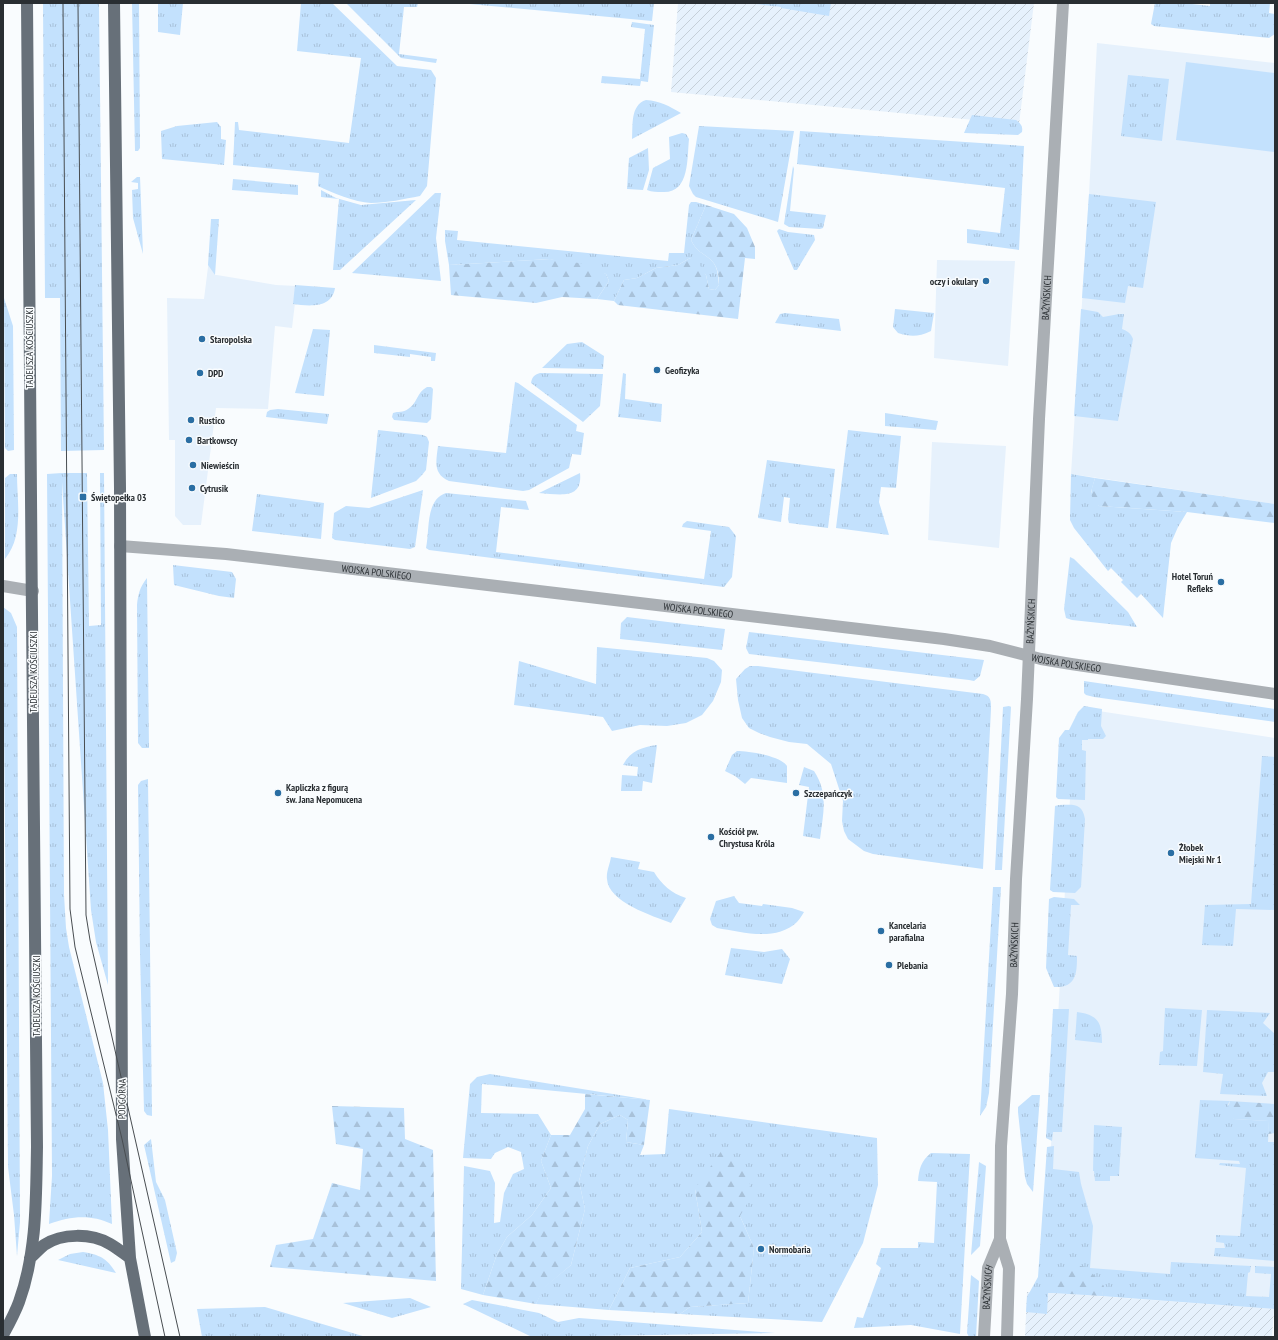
<svg xmlns="http://www.w3.org/2000/svg" width="1278" height="1340" viewBox="0 0 1278 1340" font-family="'PT Sans Narrow',sans-serif">
<style>
.built{fill:#e6f1fc}
.industrial{fill:url(#industrial-furrows)}
.grass{fill:url(#grass-tufts)}
.forest{fill:url(#forest-firs)}
.pitch{fill:#c3e1fd}
.lines{fill:none;stroke-linecap:round;stroke-linejoin:round}
.minor{stroke:#aaafb4;stroke-width:12}
.major{stroke:#677079;stroke-width:12}
.tram{stroke:#484d51;stroke-width:1}
.poi-dot{fill:#2a6ea3;stroke:#f9fcfe;stroke-width:1.5}
.labels{text-anchor:middle;dominant-baseline:central;stroke-width:3;stroke-linejoin:round;paint-order:stroke}
.poi-label{font-size:10px;font-weight:bold;fill:#292e32;stroke:#f9fcfe;text-anchor:start}
.street-label{font-size:10px;fill:#292e32;stroke:#f9fcfe}
</style>
<defs>
<pattern id="industrial-furrows" width="10" height="10" patternUnits="userSpaceOnUse"><rect width="10" height="10" fill="#e6f1fc"/><path d="M-1 1l2-2M0 10L10 0M9 11l2-2" fill="none" stroke="#c5cfd8"/></pattern>
<pattern id="grass-tufts" width="24" height="20" patternUnits="userSpaceOnUse"><rect width="24" height="20" fill="#c3e1fd"/><path d="M3 7l-1-3M5 7V3M7 7l1-3M15 17l-1-3M17 17v-4M19 17l1-3" fill="none" stroke="#a8c1d9"/></pattern>
<pattern id="forest-firs" width="22" height="20" patternUnits="userSpaceOnUse"><rect width="22" height="20" fill="#c3e1fd"/><path d="M5 1l3.5 6h-7zM16 11l3.5 6h-7z" fill="#a8c1d9"/></pattern>
</defs>
<rect width="100%" height="100%" fill="#f9fcfe"/>
<path class="built" d="M 1097,43 L 1275,63 L 1275,504 L 1071,474 L 1089,194 Z
M 209,259 L 215,275 L 217,275 L 276,285 L 297,286 L 292,328 L 275,326 L 268,409 L 216,408 L 201,525 L 183,525 L 175,516 L 175,440 L 169,440 L 167,298 L 204,299 Z
M 937,260 L 1015,261 L 1008,366 L 934,358 Z
M 932,442 L 1006,446 L 999,548 L 928,540 Z
M 1092,710 L 1275,738 L 1275,1309 L 1043,1292 L 1074,725 Z"/>
<path class="industrial" d="M 678,3 L 745,3 L 826,12 L 827,3 L 1034,3 L 1019,124 L 671,92 Z
M 1027,1292 L 1043,1292 L 1274,1309 L 1272,1337 L 1025,1337 Z"/>
<path class="grass" d="M 43,3 L 99,3 L 104,450 L 61,451 L 60,298 L 45,298 Z
M 132,3 L 139,3 L 140,148 L 138,151 L 135,151 Z
M 158,3 L 183,3 L 180,35 L 158,32 Z
M 301,3 L 332,3 L 397,66 L 431,70 L 436,78 L 427,186 L 420,196 C 404,199 387,203 371,203 C 354,202 333,193 318,186 L 319,173 L 233,165 L 235,122 L 238,122 L 239,130 L 349,143 L 361,58 L 297,51 Z
M 346,3 L 418,3 L 417,7 L 404,7 L 399,54 L 437,59 L 436,63 L 401,58 Z
M 459,3 L 654,3 L 652,21 Z
M 745,3 L 831,3 L 829,16 L 781,8 L 781,7 Z
M 1155,3 L 1183,3 L 1210,6 L 1210,3 L 1270,3 L 1269,13 L 1275,14 L 1275,34 L 1269,38 L 1154,26 L 1151,24 Z
M 632,22 L 654,25 L 648,82 L 641,81 L 640,86 L 601,83 L 602,76 L 640,79 L 645,29 L 631,27 Z
M 1128,75 L 1169,79 L 1162,141 L 1121,136 Z
M 646,100 C 660,101 669,106 681,113 L 632,139 C 633,126 630,105 646,100 Z
M 972,115 L 1016,120 C 1021,124 1023,126 1022,132 L 1018,135 L 964,133 Z
M 217,122 L 221,127 L 221,139 L 226,140 L 224,165 L 162,159 L 161,131 L 177,126 Z
M 699,126 L 794,131 L 778,222 L 696,197 L 693,194 L 689,186 Z
M 800,131 L 1024,146 L 1019,250 L 967,243 L 967,229 L 1000,233 L 1005,188 L 797,164 Z
M 682,133 L 686,134 L 689,139 C 687,158 690,194 662,192 C 657,192 652,192 647,190 L 653,168 L 670,159 L 669,137 Z
M 648,148 L 649,170 L 643,190 L 627,189 L 629,158 Z
M 793,166 L 794,169 L 790,211 L 826,215 L 823,228 L 820,229 L 789,227 L 784,224 Z
M 137,177 L 140,177 L 143,254 L 133,218 L 132,190 L 138,189 L 138,183 L 131,182 Z
M 233,179 L 298,185 L 298,195 L 232,190 Z
M 321,190 L 336,198 L 361,205 L 416,200 L 340,270 L 333,270 L 339,199 L 321,197 Z
M 435,193 L 441,193 L 436,238 L 441,281 L 352,273 Z
M 1089,194 L 1156,202 L 1143,288 L 1128,286 L 1125,303 L 1082,298 Z
M 691,202 L 696,202 L 706,205 L 691,240 C 697,253 703,252 712,261 C 718,267 718,277 719,285 L 715,290 L 709,289 L 706,275 L 690,258 L 678,265 L 656,268 L 637,278 L 624,280 L 614,301 L 597,299 L 609,281 L 606,274 L 550,259 L 449,265 L 445,241 L 445,230 L 458,231 L 457,240 L 668,261 L 669,253 L 684,253 L 689,205 Z
M 211,219 L 219,219 L 215,275 L 208,265 Z
M 779,229 L 788,232 L 814,235 L 815,240 L 797,270 L 794,270 L 777,231 Z
M 295,285 L 335,288 C 332,309 308,306 293,304 Z
M 4,298 L 13,326 L 14,450 L 8,451 L 5,448 Z
M 895,309 L 934,313 L 931,331 C 918,337 911,337 898,333 L 893,327 Z
M 1081,309 L 1098,312 L 1103,317 L 1119,314 L 1124,314 L 1122,329 C 1127,331 1131,333 1133,339 L 1118,421 L 1074,416 Z
M 785,313 L 839,319 L 841,331 L 775,323 L 780,314 Z
M 313,329 L 330,330 L 324,396 L 295,393 Z
M 582,342 L 604,356 L 603,369 L 542,368 L 567,344 Z
M 374,345 L 436,353 L 435,361 L 431,361 L 431,357 L 410,354 L 410,357 L 374,353 Z
M 540,373 L 603,374 L 600,406 L 583,422 L 531,383 C 532,377 534,375 540,373 Z
M 623,373 L 626,374 L 625,399 L 662,404 L 661,422 L 618,417 Z
M 515,382 L 518,383 L 577,425 L 576,431 L 584,433 L 581,455 L 572,454 L 569,468 L 529,490 L 523,491 L 449,481 C 433,474 436,462 438,446 L 506,453 Z
M 427,387 L 431,387 L 433,389 L 431,419 L 427,423 L 394,420 L 392,417 L 393,413 C 398,411 403,413 408,409 C 417,404 417,392 427,387 Z
M 278,409 L 329,414 L 327,424 L 266,417 L 267,412 L 270,410 Z
M 885,413 L 938,421 L 936,430 L 885,426 Z
M 378,430 L 423,435 L 427,437 L 429,442 L 426,470 L 422,475 L 416,481 L 371,498 Z
M 848,430 L 901,436 L 896,488 L 881,487 L 879,502 L 889,535 L 836,528 Z
M 767,460 L 835,469 L 828,528 L 789,523 L 788,519 L 790,498 L 784,497 L 781,522 L 758,518 Z
M 62,473 L 87,473 L 89,626 L 101,625 L 100,473 L 104,473 L 108,985 L 96,942 L 91,910 L 62,482 L 64,895 L 66,928 L 69,947 L 103,1083 L 108,1130 L 112,1224 C 90,1214 71,1216 49,1224 L 52,1176 L 47,474 Z
M 580,473 C 583,501 558,494 539,493 Z
M 10,474 L 17,474 C 17,502 24,536 5,559 L 5,478 Z
M 1071,474 L 1095,478 L 1091,492 L 1099,506 L 1187,512 L 1178,527 L 1171,543 L 1163,618 L 1141,594 L 1137,598 L 1121,582 L 1123,580 L 1111,568 L 1108,571 L 1074,528 L 1070,520 Z
M 423,490 L 415,547 L 410,549 L 335,540 L 332,538 L 334,513 L 346,506 L 369,508 Z
M 446,493 L 526,501 L 529,510 L 501,507 L 496,552 L 704,579 L 711,531 L 682,527 L 683,524 L 687,521 L 729,527 L 736,536 L 732,577 L 724,587 L 429,550 L 426,548 C 430,530 425,500 446,493 Z
M 257,494 L 324,503 L 321,539 L 252,531 Z
M 1070,557 L 1074,559 L 1128,612 L 1137,627 L 1072,620 L 1066,618 L 1064,609 Z
M 173,565 L 232,572 L 236,579 L 234,598 L 219,596 L 174,585 Z
M 147,578 L 149,748 L 142,748 L 138,743 L 137,605 C 138,594 140,587 147,578 Z
M 3,607 L 11,613 L 17,627 L 20,1222 L 17,1256 L 14,1215 L 8,1167 Z
M 627,617 L 725,629 L 722,650 L 620,639 L 621,623 Z
M 749,632 L 984,660 L 980,676 L 974,681 L 969,680 L 749,654 L 746,648 Z
M 597,647 L 707,658 L 714,661 L 722,670 L 721,682 L 713,701 L 702,715 L 686,723 L 667,726 L 640,725 L 612,731 L 603,717 L 514,705 L 519,661 L 596,684 Z
M 750,666 L 758,666 L 983,694 C 991,696 991,701 991,709 L 983,869 L 873,854 L 864,851 L 848,839 L 844,831 L 842,821 L 843,801 L 831,764 L 807,744 L 789,742 L 770,737 L 759,733 L 749,728 L 742,718 L 738,700 L 736,679 L 745,669 Z
M 1084,681 L 1275,709 L 1275,722 L 1094,697 L 1086,695 L 1084,693 Z
M 1009,706 L 1011,707 L 1002,870 L 995,870 L 1003,707 Z
M 1084,706 L 1102,709 L 1101,726 L 1106,736 L 1103,739 L 1088,739 L 1088,740 L 1082,740 L 1082,750 L 1086,751 L 1085,800 L 1058,799 L 1056,797 L 1059,738 L 1065,730 L 1069,730 L 1078,712 Z
M 657,745 L 652,783 L 643,781 L 642,791 L 621,791 L 622,775 L 637,776 L 638,767 L 623,765 C 630,751 642,747 657,745 Z
M 737,751 C 749,751 781,756 787,766 L 787,783 L 751,778 L 745,784 L 735,776 L 725,771 L 732,755 Z
M 1262,756 L 1275,757 L 1275,910 L 1236,909 L 1233,946 L 1202,945 L 1205,905 L 1251,904 Z
M 804,767 L 814,771 C 829,794 823,813 820,839 L 803,836 L 809,787 L 799,785 Z
M 148,779 L 152,1116 L 147,1115 L 144,1111 L 140,953 L 138,785 L 141,781 Z
M 1059,805 C 1073,805 1082,802 1085,819 L 1081,887 L 1075,893 L 1053,892 L 1050,890 L 1055,806 Z
M 611,857 L 640,862 L 638,869 L 654,872 C 662,885 671,893 686,898 L 671,923 C 653,916 608,902 607,879 C 606,872 610,864 611,857 Z
M 993,887 L 1001,887 L 989,1093 L 986,1107 L 980,1116 Z
M 734,896 L 739,903 L 762,906 L 763,904 L 792,908 L 804,912 C 802,915 800,919 797,922 C 776,942 742,932 717,928 L 712,925 L 710,919 L 716,901 Z
M 1054,897 L 1074,899 L 1080,905 L 1071,905 L 1068,955 L 1077,956 C 1077,974 1076,988 1054,987 L 1046,968 L 1049,899 Z
M 731,948 L 764,952 L 782,949 L 790,959 L 782,984 L 725,975 Z
M 1165,1008 L 1202,1010 L 1197,1066 L 1159,1065 L 1160,1052 L 1163,1051 Z
M 1053,1009 L 1069,1009 L 1062,1132 L 1053,1132 L 1052,1141 L 1046,1138 Z
M 1207,1010 L 1270,1013 L 1263,1023 L 1275,1034 L 1275,1072 L 1268,1072 L 1262,1083 L 1267,1096 L 1220,1094 L 1223,1074 L 1203,1072 Z
M 1077,1012 C 1098,1015 1102,1022 1102,1043 L 1075,1040 Z
M 490,1074 L 650,1100 L 482,1084 L 481,1113 L 538,1114 L 551,1135 L 541,1161 L 551,1188 L 532,1215 L 507,1237 L 497,1254 L 483,1295 L 461,1289 L 464,1166 L 490,1171 L 495,1183 L 494,1223 L 500,1222 L 504,1193 L 513,1174 L 524,1169 L 521,1152 L 508,1147 L 495,1153 L 491,1159 L 463,1158 L 470,1084 L 477,1077 Z
M 1032,1095 L 1040,1095 L 1033,1192 L 1027,1184 L 1025,1177 L 1018,1112 L 1018,1107 Z
M 1200,1100 L 1230,1101 L 1228,1104 L 1234,1119 L 1269,1121 L 1268,1142 L 1275,1142 L 1275,1190 L 1274,1192 L 1275,1194 L 1275,1261 L 1214,1256 L 1215,1248 L 1225,1248 L 1224,1243 L 1216,1242 L 1216,1235 L 1240,1236 L 1246,1168 L 1219,1165 L 1220,1163 L 1240,1164 L 1239,1161 L 1195,1158 Z
M 669,1109 L 877,1138 L 878,1185 L 863,1243 L 822,1322 L 680,1314 L 690,1307 L 748,1303 L 754,1248 L 740,1216 L 695,1189 L 702,1232 L 680,1257 L 630,1268 L 609,1310 L 536,1304 L 543,1288 L 571,1265 L 585,1209 L 579,1181 L 588,1146 L 600,1124 L 620,1115 L 628,1120 L 626,1142 L 644,1145 L 640,1155 L 665,1154 Z
M 1094,1125 L 1122,1127 L 1119,1176 L 1110,1176 L 1110,1181 L 1095,1181 L 1094,1171 L 1093,1171 Z
M 151,1139 L 156,1182 L 165,1200 L 177,1253 L 175,1261 L 171,1263 L 144,1145 Z
M 1054,1146 L 1053,1169 L 1079,1172 L 1081,1184 L 1093,1226 L 1090,1268 L 1170,1274 L 1171,1262 L 1251,1266 L 1250,1272 L 1248,1273 L 1246,1296 L 1269,1297 L 1271,1274 L 1255,1273 L 1255,1266 L 1275,1267 L 1275,1309 L 1102,1296 L 1103,1286 L 1053,1277 L 1053,1293 L 1048,1293 L 1047,1314 L 1026,1312 L 1027,1297 L 1038,1277 L 1047,1147 Z
M 931,1153 L 970,1154 L 960,1334 L 911,1325 L 854,1328 L 857,1317 L 863,1318 L 881,1268 L 876,1264 L 881,1248 L 918,1248 L 918,1242 L 934,1243 L 937,1182 L 918,1181 C 919,1169 921,1161 931,1153 Z
M 979,1162 L 986,1166 L 980,1246 L 971,1255 Z
M 83,1252 C 100,1255 107,1258 116,1273 L 58,1260 L 70,1254 Z
M 971,1275 L 979,1281 L 976,1337 L 969,1337 L 967,1333 Z
M 410,1298 L 431,1307 L 392,1318 L 343,1303 Z
M 472,1300 L 539,1313 L 558,1322 L 579,1318 L 775,1333 L 532,1337 L 463,1304 Z
M 265,1307 L 366,1337 L 202,1337 L 197,1309 Z"/>
<path class="forest" d="M 706,205 L 734,214 L 747,228 L 755,247 L 755,259 L 745,258 L 738,319 L 618,305 L 614,301 L 624,280 L 637,278 L 656,268 L 678,265 L 690,258 L 697,261 L 706,275 L 709,289 L 715,290 L 719,285 C 719,277 718,267 712,261 C 703,252 697,253 691,240 Z
M 550,259 L 586,264 L 606,274 L 609,281 L 597,299 L 562,297 L 536,303 L 451,295 L 449,265 Z
M 1095,478 L 1275,504 L 1275,523 L 1187,512 L 1099,506 C 1088,496 1091,491 1095,478 Z
M 585,1094 L 650,1100 L 644,1145 L 626,1142 L 628,1120 L 620,1115 L 600,1124 L 588,1146 L 579,1181 L 585,1209 L 571,1265 L 544,1288 L 536,1304 L 483,1295 L 497,1254 L 507,1237 L 532,1215 L 551,1188 L 541,1161 L 551,1135 L 570,1135 L 585,1109 Z
M 1230,1101 L 1275,1104 L 1275,1133 L 1268,1134 L 1269,1121 L 1234,1119 L 1228,1113 L 1228,1108 Z
M 332,1106 L 404,1108 L 405,1139 L 433,1150 L 436,1281 L 270,1267 L 276,1245 L 313,1239 L 332,1183 L 360,1190 L 363,1149 L 336,1144 Z
M 722,1150 L 748,1175 L 752,1195 L 740,1216 L 754,1248 L 748,1303 L 690,1307 L 680,1314 L 609,1310 L 630,1268 L 680,1257 L 702,1232 L 695,1189 Z
M 1075,1265 L 1086,1267 L 1104,1286 L 1102,1296 L 1053,1293 L 1053,1277 L 1062,1268 Z"/>
<path class="pitch" d="M 1186,62 L 1275,73 L 1275,152 L 1176,140 Z"/>
<g class="lines">
<g class="minor">
<path id="s1" d="M 120,546 L 226,554 L 944,639 L 990,646 L 1041,659 L 1071,664 L 1275,694"/>
<path d="M 3,586 L 33,591"/>
<path id="s2" d="M 984,1337 L 988,1268 L 1000,1239"/>
<path id="s3" d="M 1007,1337 L 1009,1268 L 1000,1239 L 1001,1146 L 1012,994 L 1016,879 L 1027,699 L 1039,419 L 1063,3"/>
</g>
<path class="major" d="M 114,3 L 120,488 L 122,1139 L 130,1258 L 145,1337
M 30,1258 C 35,1254 39,1249 44,1245 C 62,1233 91,1233 110,1244 C 117,1248 123,1253 130,1258
M 3,1335 C 9,1324 15,1313 19,1302 C 37,1252 36,1199 37,1147 C 34,766 29,384 27,3"/>
<path class="tram" d="M 63,3 L 70,909 L 75,947 L 122,1139 L 165,1337
M 78,3 L 86,915 L 90,940 L 180,1337"/>
</g>
<g class="poi-dot">
<circle cx="986" cy="281" r="4"/>
<circle cx="202" cy="339" r="4"/>
<circle cx="657" cy="370" r="4"/>
<circle cx="200" cy="373" r="4"/>
<circle cx="191" cy="420" r="4"/>
<circle cx="189" cy="440" r="4"/>
<circle cx="193" cy="465" r="4"/>
<circle cx="192" cy="488" r="4"/>
<rect x="79" y="493" width="8" height="8" rx="2"/>
<circle cx="1221" cy="582" r="4"/>
<circle cx="278" cy="793" r="4"/>
<circle cx="796" cy="793" r="4"/>
<circle cx="711" cy="837" r="4"/>
<circle cx="1171" cy="853" r="4"/>
<circle cx="881" cy="931" r="4"/>
<circle cx="889" cy="965" r="4"/>
<circle cx="761" cy="1249" r="4"/>
</g>
<g class="labels">
<g class="poi-label">
<text x="978" y="281" text-anchor="end">oczy i okulary</text>
<text x="210" y="339">Staropolska</text>
<text x="665" y="370">Geofizyka</text>
<text x="208" y="373">DPD</text>
<text x="199" y="420">Rustico</text>
<text x="197" y="440">Bartkowscy</text>
<text x="201" y="465">Niewieścin</text>
<text x="200" y="488">Cytrusik</text>
<text x="91" y="497">Świętopełka 03</text>
<text x="1213" y="576" text-anchor="end">Hotel Toruń<tspan x="1213" dy="12">Refleks</tspan></text>
<text x="286" y="787">Kapliczka z figurą<tspan x="286" dy="12">św. Jana Nepomucena</tspan></text>
<text x="804" y="793">Szczepańczyk</text>
<text x="719" y="831">Kościół pw.<tspan x="719" dy="12">Chrystusa Króla</tspan></text>
<text x="1179" y="847">Żłobek<tspan x="1179" dy="12">Miejski Nr 1</tspan></text>
<text x="889" y="925">Kancelaria<tspan x="889" dy="12">parafialna</tspan></text>
<text x="897" y="965">Plebania</text>
<text x="769" y="1249">Normobaria</text>
</g>
<g class="street-label">
<text stroke="none"><textPath href="#s3" startOffset="1042">BAŻYŃSKICH</textPath></text>
<text transform="translate(29 348) rotate(-90)">TADEUSZA KOŚCIUSZKI</text>
<text stroke="none"><textPath href="#s1" startOffset="258">WOJSKA POLSKIEGO</textPath></text>
<text stroke="none"><textPath href="#s1" startOffset="582">WOJSKA POLSKIEGO</textPath></text>
<text stroke="none"><textPath href="#s3" startOffset="718">BAŻYŃSKICH</textPath></text>
<text stroke="none"><textPath href="#s1" startOffset="954">WOJSKA POLSKIEGO</textPath></text>
<text transform="translate(33 672) rotate(-90)">TADEUSZA KOŚCIUSZKI</text>
<text stroke="none"><textPath href="#s3" startOffset="394">BAŻYŃSKICH</textPath></text>
<text transform="translate(36 996) rotate(-90)">TADEUSZA KOŚCIUSZKI</text>
<text transform="translate(122 1099) rotate(-89)">PODGÓRNA</text>
<text stroke="none"><textPath href="#s2" startOffset="50">BAŻYŃSKICH</textPath></text>
</g>
</g>
<rect width="1278" height="1340" fill="none" stroke="#292e32" stroke-width="8"/>
</svg>
